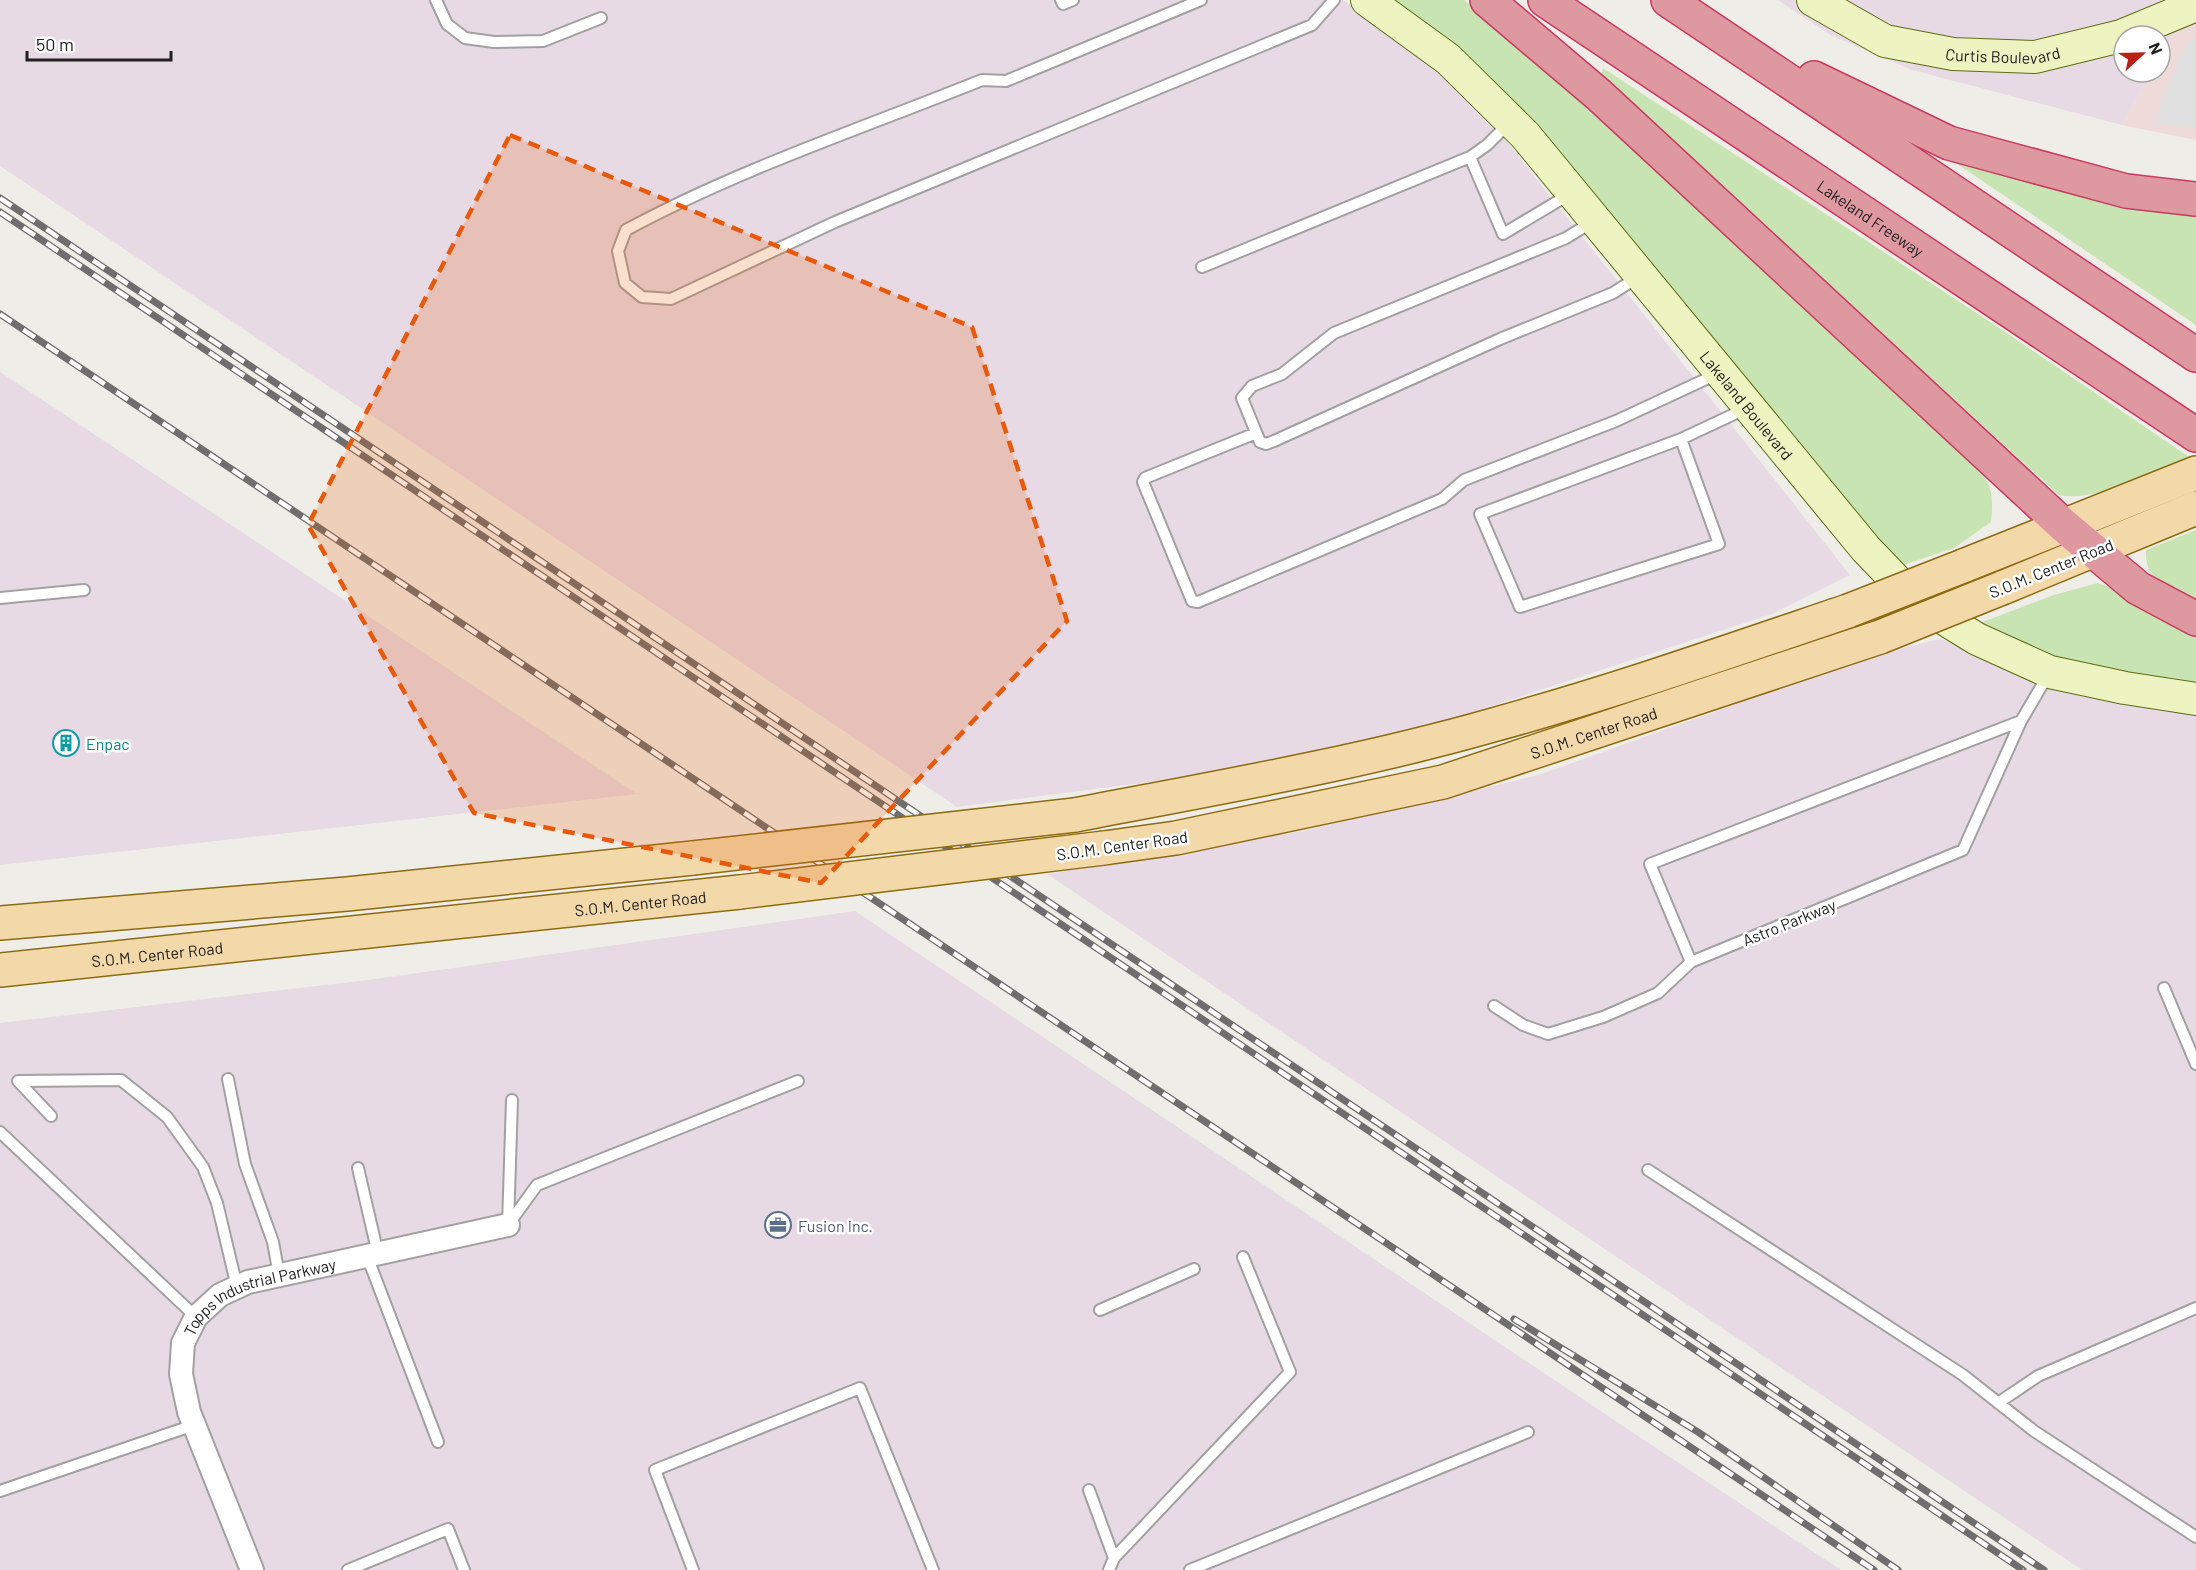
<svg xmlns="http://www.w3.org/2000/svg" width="2196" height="1570" viewBox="0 0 2196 1570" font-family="Barlow,sans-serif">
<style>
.commercial{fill:#eedbd9}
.industrial{fill:#e8dae4}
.grass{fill:#c8e4b3}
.parking{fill:#e0e0e0}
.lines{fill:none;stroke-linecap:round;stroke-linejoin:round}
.lane-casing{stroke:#a1a1a1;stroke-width:14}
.street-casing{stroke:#a1a1a1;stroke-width:26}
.secondary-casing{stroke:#5d6d11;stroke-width:34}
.primary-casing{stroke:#8c6b10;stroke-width:36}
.highway-casing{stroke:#c93961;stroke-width:36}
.lane{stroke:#fff;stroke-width:10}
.street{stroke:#fff;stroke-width:22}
.secondary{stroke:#eef3c2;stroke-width:32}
.primary{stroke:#f3d8a9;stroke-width:33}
.highway{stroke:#de98a0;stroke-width:33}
.rail-casing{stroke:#6e6e6e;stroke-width:7}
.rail{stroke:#fff;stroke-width:4.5;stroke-dasharray:14;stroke-linecap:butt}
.primary-bridge-casing{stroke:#8c6b10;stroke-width:36;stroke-linecap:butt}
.primary-bridge{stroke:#f3d8a9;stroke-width:33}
.marked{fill:#e8590c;fill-opacity:0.2;stroke:#e8590c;stroke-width:4.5;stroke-dasharray:12 8;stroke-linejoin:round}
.labels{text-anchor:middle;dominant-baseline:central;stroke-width:5;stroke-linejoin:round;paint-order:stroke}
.street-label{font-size:16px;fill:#202020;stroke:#fff}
.culture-label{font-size:16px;fill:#0d838f;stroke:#fff;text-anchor:start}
.service-label{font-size:16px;fill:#4e5e75;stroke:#fff;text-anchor:start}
</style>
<rect width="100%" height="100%" fill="#efede7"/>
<path class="commercial" d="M 2196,21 L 2196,140 L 2122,125 L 2151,72 L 2160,72 L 2160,56 L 2175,29 Z"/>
<path class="industrial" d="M 0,0 L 1343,0 L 1436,65 L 1474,100 L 1850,575 L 1772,614 L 1455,718 L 1211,774 L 957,807 L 0,166 Z
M 1778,0 L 2196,0 L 2160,56 L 2160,36 L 2124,36 L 2124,72 L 2151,72 L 2122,125 L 1912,70 L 1832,36 Z
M 0,372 L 637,794 L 0,865 Z
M 1941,639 L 2117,703 L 2196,714 L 2196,1570 L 2082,1570 L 1047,874 L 1303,831 L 1539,775 L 1872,655 Z
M 855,911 L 1635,1434 L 1841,1570 L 0,1570 L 0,1023 L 368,980 Z"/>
<path class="grass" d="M 1393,0 L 1464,0 L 1513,40 L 1970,460 C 1992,484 1994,490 1991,522 L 1954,548 L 1897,567 Z
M 1603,68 L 2001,329 L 2189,457 C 2153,471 2096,503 2059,495 L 1601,76 Z
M 1923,141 L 2196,206 L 2196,325 Z
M 2196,530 L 2196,609 C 2172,593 2144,583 2146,550 Z
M 2098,583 L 2131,595 L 2196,627 L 2196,682 L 2134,674 L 2044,656 L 1977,624 L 2054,595 Z"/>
<path class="parking" d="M 2196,39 L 2196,128 L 2156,123 L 2160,105 L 2187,43 Z"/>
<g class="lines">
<defs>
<path id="lane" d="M 436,0 L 447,24 L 465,38 L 494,42 L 543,41 L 601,18
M 1061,0 L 1063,4 L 1073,0
M 1201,0 L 1006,81 L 982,80 C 863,128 739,169 626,230 L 618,251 L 625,283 L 642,297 L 671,299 L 835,222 L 1312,25 L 1334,0
M 1470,157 L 1503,234 L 1570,194
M 1592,222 L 1566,238 L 1334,333 L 1282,374 L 1252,386 L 1242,398 L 1260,442 L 1266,444 L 1274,441 L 1500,339 L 1613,293 L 1638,277
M 1202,267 L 1470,157 L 1487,145 L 1509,123
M 1256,433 L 1145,478 L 1143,482 L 1192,601 L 1198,602 L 1442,499 L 1464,480 L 1616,421 L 1719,373
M 1681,439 L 1719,544 L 1520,607 L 1480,514 L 1681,439 L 1745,409
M 0,598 L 84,590
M 1691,962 L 1650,864 L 2021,721 L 2048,675
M 2164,988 L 2196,1064
M 1494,1006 L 1523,1025 L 1548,1034 L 1603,1017 L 1658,993 L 1691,962 L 1963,850 L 2021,721
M 228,1079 L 245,1164 L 273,1242 L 279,1275
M 51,1116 L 18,1081 L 121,1080 L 167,1117 L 203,1167 L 217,1203 L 237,1287
M 0,1132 L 196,1317
M 358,1168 L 378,1254
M 1648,1170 L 1963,1375 L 2034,1431 L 2196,1537
M 508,1225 L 537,1185 L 798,1081
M 508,1225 L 512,1100
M 367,1256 L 438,1442
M 1100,1310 L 1194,1269
M 1998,1403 L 2038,1376 L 2196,1308
M 1089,1490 L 1114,1558
M 0,1491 L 194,1425
M 348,1570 L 448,1529 L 464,1570
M 693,1570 L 655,1470 L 860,1388 L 933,1570
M 1109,1570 L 1114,1558 L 1290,1372 L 1243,1257
M 1190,1570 L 1528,1432"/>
<g id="street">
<path id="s1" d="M 252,1570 L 189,1412 L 181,1374 L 183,1343 L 196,1317 L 220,1295 L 248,1282 L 508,1225"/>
</g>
<g id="secondary">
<path id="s2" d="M 1367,0 L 1448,59 L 1525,135 L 1866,549 L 1917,602 L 1977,639 L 2050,672 L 2125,688 L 2196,699"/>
<path id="s3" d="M 1813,0 L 1885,41 L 1953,54 L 2035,57 L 2121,36 L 2196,5"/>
</g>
<g id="primary">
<path d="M 1963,566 L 2196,473"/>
<path d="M 2002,588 L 2196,508"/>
<path d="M 1075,815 C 1215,788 1356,764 1493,725 C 1613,692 1730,651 1848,611"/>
<path id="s4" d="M 1104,848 L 1176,838 L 1443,782 L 1880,637"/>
<path d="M 0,923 L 347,894 L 693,858"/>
<path id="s5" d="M 0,970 L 740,892"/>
</g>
<g id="highway">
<path d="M 1487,0 L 1599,95 L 2063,525 L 2138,588 L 2196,619"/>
<path id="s6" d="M 1545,0 L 2196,435"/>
<path d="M 1668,0 L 2196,355"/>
<path d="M 1814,78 L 1949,143 L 2126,191 L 2196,199"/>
</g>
</defs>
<use href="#lane" class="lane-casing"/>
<use href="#street" class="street-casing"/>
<use href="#secondary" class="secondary-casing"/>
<use href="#primary" class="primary-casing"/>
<use href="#highway" class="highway-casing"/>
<use href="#lane" class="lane"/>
<use href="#street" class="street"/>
<use href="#secondary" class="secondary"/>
<use href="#primary" class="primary"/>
<use href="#highway" class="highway"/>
<defs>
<path id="rail" d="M 0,198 L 2044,1570
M 0,212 L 2023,1570
M 0,314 L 1874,1570
M 1514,1319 L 1698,1432 L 1898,1570"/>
</defs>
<use href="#rail" class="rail-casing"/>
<use href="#rail" class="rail"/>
<defs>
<path id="primary-bridge" d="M 1848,611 L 1963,566
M 1880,637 L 2002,588
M 693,858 L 1075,815
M 740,892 L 1104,848"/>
</defs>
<use href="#primary-bridge" class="primary-bridge-casing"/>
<use href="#primary-bridge" class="primary-bridge"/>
</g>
<path class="marked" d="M 510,135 L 972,327 L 1067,621 L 821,883 L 474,813 L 308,525 Z"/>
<defs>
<symbol id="building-ring" viewBox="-11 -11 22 22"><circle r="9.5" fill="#fff" stroke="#0f9aa8" stroke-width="1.5"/><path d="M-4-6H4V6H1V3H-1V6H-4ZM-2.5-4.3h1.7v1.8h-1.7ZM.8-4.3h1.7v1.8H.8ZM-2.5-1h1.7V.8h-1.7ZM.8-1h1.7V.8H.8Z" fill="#0f9aa8"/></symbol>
<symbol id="office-ring" viewBox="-11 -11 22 22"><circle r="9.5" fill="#fff" stroke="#5c6f8a" stroke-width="1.5"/><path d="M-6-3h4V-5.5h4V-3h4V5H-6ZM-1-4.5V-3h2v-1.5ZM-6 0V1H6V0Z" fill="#5c6f8a"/></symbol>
</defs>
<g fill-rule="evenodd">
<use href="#building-ring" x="51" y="728" width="30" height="30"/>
<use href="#office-ring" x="763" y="1210" width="30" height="30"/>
</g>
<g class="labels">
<g class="street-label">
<text stroke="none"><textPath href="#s3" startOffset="202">Curtis Boulevard</textPath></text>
<text stroke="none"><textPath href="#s6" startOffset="392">Lakeland Freeway</textPath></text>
<text stroke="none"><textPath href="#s2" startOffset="558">Lakeland Boulevard</textPath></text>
<text transform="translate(2051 568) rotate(-22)">S.O.M. Center Road</text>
<text stroke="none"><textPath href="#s4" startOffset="504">S.O.M. Center Road</textPath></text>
<text transform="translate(1122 845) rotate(-8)">S.O.M. Center Road</text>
<text stroke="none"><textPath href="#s5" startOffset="644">S.O.M. Center Road</textPath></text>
<text transform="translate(1789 922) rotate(-22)">Astro Parkway</text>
<text stroke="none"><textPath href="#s5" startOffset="158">S.O.M. Center Road</textPath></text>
<text stroke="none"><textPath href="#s1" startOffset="336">Topps Industrial Parkway</textPath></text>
</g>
<g class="culture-label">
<text x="86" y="743">Enpac</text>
</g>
<g class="service-label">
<text x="798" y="1225">Fusion Inc.</text>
</g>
</g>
<g transform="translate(2142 54) rotate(68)"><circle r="28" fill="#ffffff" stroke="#a6a6a6" stroke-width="1.5"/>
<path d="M0-4.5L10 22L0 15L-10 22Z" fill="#bb2015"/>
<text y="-9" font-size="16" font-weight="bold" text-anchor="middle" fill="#202020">N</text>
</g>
<path d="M27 51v9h144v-9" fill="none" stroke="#202020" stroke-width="3"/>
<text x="36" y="51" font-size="18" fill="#202020" stroke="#ffffff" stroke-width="4.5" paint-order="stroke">50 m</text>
</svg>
